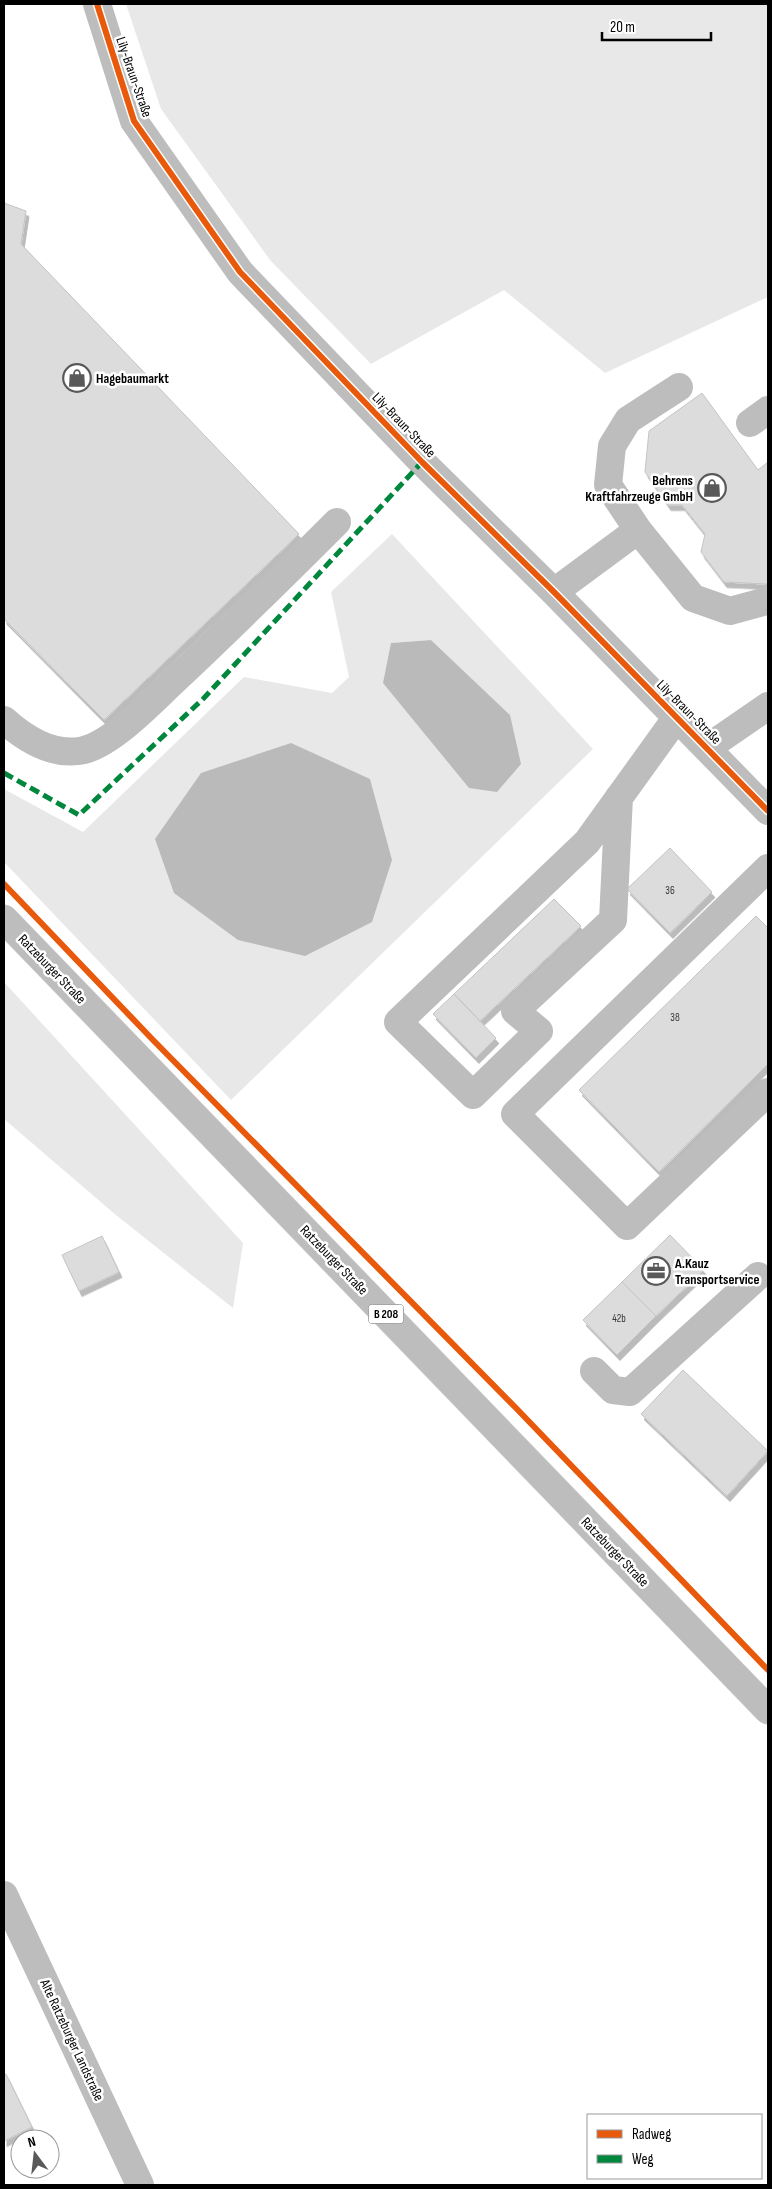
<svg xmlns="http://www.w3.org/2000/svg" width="772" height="2189" viewBox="0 0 772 2189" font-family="'Sofia Sans Condensed',sans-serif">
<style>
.green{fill:#e8e8e8;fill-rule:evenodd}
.water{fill:#bababa}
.building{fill:#dcdcdc;stroke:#c4c4c4;filter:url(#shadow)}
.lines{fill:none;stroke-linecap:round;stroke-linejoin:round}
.major-casing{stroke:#dbdbdb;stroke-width:29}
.minor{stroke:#bdbdbd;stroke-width:28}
.major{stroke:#bdbdbd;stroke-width:28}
.quiet{stroke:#00873e;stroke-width:5;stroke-dasharray:10 5;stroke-linecap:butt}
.cycleway-casing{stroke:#fff;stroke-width:9}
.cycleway{stroke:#e8590c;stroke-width:6}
.labels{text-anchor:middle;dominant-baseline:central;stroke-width:5;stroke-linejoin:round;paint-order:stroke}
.number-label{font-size:11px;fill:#373737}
.shield{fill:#fff;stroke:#4c4c4c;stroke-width:1}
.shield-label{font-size:12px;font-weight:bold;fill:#000}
.street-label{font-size:14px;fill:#000;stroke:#fff}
.poi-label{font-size:14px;font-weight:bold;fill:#000;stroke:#fff;text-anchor:start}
</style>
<defs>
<filter id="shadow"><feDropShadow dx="3" dy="5.5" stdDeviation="0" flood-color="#0004"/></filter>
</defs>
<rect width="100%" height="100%" fill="#fff"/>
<path class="green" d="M 126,4 L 768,4 L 768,297 L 605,373 L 504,290 L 371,364 L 270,260 L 161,109 Z
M 392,534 L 593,749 L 231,1100 L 4,862 L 4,789 L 83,832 L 244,677 L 332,693 L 349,677 L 331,592 ZM 431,640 L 510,715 L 391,643 Z
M 4,982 L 243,1243 L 233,1308 L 116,1215 L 4,1119 Z"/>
<path class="water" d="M 431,640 L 510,715 L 521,764 L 497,792 L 469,788 L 383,683 L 391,643 Z
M 291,743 L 370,779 L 392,860 L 372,922 L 305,956 L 238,940 L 174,893 L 155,839 L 201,773 Z"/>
<path class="building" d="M 4,203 L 26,211 L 21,244 L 299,534 L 104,720 L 4,619 Z
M 702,393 L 758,470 L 768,462 L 768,582 L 766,584 L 724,582 L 701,552 L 705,534 L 682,505 L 668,505 L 645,472 L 649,431 Z
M 670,848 L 712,892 L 670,933 L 627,889 Z
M 554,899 L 581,926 L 480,1021 L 454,994 Z
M 756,916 L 768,928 L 768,1064 L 659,1172 L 579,1090 Z
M 454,994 L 496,1038 L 476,1058 L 433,1014 Z
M 670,1235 L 704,1270 L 656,1316 L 622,1282 Z
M 102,1236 L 119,1272 L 79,1291 L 62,1255 Z
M 622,1282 L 656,1316 L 617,1355 L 583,1320 Z
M 683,1370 L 768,1451 L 727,1496 L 641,1414 Z
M 6,2074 L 32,2127 L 4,2141 L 4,2075 Z"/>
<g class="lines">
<defs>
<path id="major" d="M 4,919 L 768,1710"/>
</defs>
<use href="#major" class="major-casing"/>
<path class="minor" d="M 97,4 L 134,121 L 240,272 L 422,462 L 554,592 L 768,811
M 750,423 L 768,410
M 638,530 L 608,485 L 612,446 L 628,420 L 679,387
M 554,592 L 638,530 L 693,598 L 730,611 L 763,602 L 768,599
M 4,720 C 24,738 51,755 79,751 C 110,747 153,700 176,679 C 230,628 284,575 337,522
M 707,748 L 768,706
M 619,797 L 613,920 L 515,1011 L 539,1031 L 473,1095 L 398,1022 L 587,842 L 677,717
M 768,868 L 515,1114 L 627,1226 L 768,1092
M 594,1371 L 613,1390 L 630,1392 L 758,1276
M 4,1895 L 140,2185"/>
<use href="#major" class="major"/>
<path class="quiet" d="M 4,773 L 79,815 L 203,699 L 422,462"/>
<defs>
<path id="cycleway" d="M 97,4 L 134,121 L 240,272 L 422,462 L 554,592 L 768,811
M 4,884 L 153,1040 L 515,1407 L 768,1670"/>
</defs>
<use href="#cycleway" class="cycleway-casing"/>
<use href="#cycleway" class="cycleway"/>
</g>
<defs>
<symbol id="shop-ring" viewBox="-11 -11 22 22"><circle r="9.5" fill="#fff" stroke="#595959" stroke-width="1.5"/><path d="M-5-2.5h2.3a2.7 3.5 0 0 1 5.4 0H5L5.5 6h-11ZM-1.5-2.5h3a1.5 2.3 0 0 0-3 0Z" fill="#595959"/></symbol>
<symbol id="office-ring" viewBox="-11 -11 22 22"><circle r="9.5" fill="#fff" stroke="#595959" stroke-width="1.5"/><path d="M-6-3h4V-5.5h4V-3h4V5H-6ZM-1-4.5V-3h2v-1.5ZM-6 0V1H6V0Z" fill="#595959"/></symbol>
</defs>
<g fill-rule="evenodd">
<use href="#shop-ring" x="61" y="362" width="32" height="32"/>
<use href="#shop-ring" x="696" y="472" width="32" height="32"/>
<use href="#office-ring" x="640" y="1255" width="32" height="32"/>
</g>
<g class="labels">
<g class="number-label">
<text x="670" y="890">36</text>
<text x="675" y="1017">38</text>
<text x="619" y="1318">42b</text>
</g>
<rect class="shield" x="368.5" y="1304.5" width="35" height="19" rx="4"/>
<g class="shield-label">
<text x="386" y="1314">B 208</text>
</g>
<g class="street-label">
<text transform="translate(134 77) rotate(71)">Lily-Braun-Straße</text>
<text transform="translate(404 425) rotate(46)">Lily-Braun-Straße</text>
<text transform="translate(689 712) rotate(45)">Lily-Braun-Straße</text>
<text transform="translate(52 969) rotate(46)">Ratzeburger Straße</text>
<text transform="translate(334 1260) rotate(46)">Ratzeburger Straße</text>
<text transform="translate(615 1552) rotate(46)">Ratzeburger Straße</text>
<text transform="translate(72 2040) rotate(65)">Alte Ratzeburger Landstraße</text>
</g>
<g class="poi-label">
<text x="96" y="378">Hagebaumarkt</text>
<text x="693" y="480" text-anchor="end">Behrens<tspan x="693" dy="16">Kraftfahrzeuge GmbH</tspan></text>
<text x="675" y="1263">A.Kauz<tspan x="675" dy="16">Transportservice</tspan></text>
</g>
</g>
<rect width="772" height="2189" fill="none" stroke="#000000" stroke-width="10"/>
<rect x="587" y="2114" width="175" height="65" fill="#ffffff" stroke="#999999"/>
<rect x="597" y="2130" width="25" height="8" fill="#e8590c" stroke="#999999"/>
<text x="632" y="2139" font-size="15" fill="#000000">Radweg</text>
<rect x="597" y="2155" width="25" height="8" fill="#00873e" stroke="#999999"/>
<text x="632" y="2164" font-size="15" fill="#000000">Weg</text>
<g transform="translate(35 2154) rotate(345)"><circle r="24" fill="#ffffff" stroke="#999999"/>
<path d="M0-4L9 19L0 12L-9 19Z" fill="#595959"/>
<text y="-8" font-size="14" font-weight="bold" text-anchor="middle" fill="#000000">N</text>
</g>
<path d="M602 32v8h109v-8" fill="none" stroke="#000000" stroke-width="2.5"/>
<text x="610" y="32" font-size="15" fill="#000000" stroke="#ffffff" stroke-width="4" paint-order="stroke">20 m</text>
</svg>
